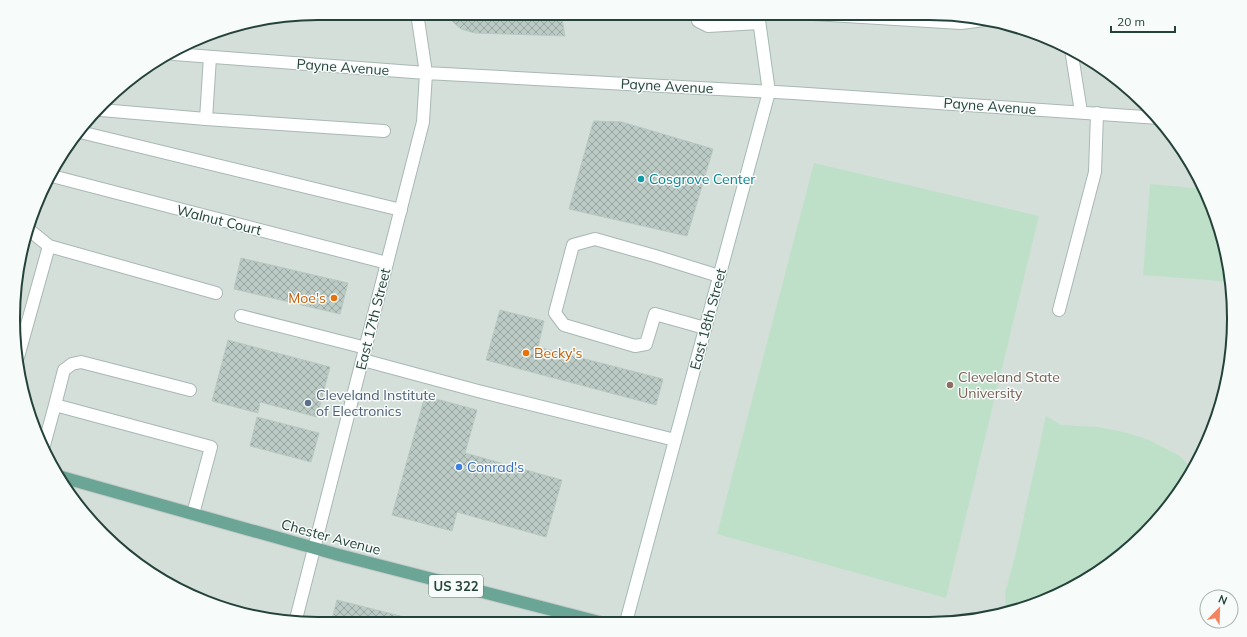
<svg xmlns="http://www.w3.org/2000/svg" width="1247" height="637" viewBox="0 0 1247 637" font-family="Mulish,sans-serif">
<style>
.built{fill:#d4dfda}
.pitch{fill:#bfe0c8}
.building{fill:url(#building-cross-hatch);stroke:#b8c9c2}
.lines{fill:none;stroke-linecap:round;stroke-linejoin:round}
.service-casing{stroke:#a8b8b2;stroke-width:14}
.minor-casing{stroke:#a8b8b2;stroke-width:14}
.tertiary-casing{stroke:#a8b8b2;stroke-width:14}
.secondary-casing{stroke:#a4bbb3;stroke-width:14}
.primary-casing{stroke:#c2cac8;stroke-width:14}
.service{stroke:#fff;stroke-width:12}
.minor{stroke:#fff;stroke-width:12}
.tertiary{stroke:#fff;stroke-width:12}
.secondary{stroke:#fff;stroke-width:12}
.primary{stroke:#6aa596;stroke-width:12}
.culture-dot{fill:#0f9aa8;stroke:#f7fbf9;stroke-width:1.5}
.food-dot{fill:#e8710a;stroke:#f7fbf9;stroke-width:1.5}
.education-dot{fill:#8d6e63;stroke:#f7fbf9;stroke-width:1.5}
.service-dot{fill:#5c6f8a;stroke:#f7fbf9;stroke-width:1.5}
.shop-dot{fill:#3f7fe0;stroke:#f7fbf9;stroke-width:1.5}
.labels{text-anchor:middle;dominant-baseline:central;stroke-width:3;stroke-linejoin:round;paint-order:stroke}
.shield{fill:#f7fbf9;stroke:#637a73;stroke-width:1}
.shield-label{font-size:13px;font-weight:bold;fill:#24423a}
.street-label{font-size:14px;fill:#24423a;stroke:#f7fbf9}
.culture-label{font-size:14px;fill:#0d838f;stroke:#f7fbf9;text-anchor:start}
.food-label{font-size:14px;fill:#c56008;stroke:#f7fbf9;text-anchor:end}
.education-label{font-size:14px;fill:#785e54;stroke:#f7fbf9;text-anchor:start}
.service-label{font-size:14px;fill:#4e5e75;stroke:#f7fbf9;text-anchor:start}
.shop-label{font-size:14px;fill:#366cbe;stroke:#f7fbf9;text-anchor:start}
.rim{fill:none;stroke:#24423a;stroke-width:2}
</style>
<defs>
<pattern id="building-cross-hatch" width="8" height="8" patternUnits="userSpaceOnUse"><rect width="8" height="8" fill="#bbcac4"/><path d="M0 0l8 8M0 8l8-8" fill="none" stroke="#98a6a0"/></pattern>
</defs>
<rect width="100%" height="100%" fill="#e6efeb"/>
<path class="built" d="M 319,13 L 948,14 L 1007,23 L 1064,45 L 1115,76 L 1158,117 L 1193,166 L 1218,221 L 1231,279 L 1233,339 L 1224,398 L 1202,454 L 1158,520 L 1098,572 L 1045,601 L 969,621 L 299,623 L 240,614 L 183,592 L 102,534 L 64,488 L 36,436 L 14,339 L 23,240 L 64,149 L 132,76 L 220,29 Z"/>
<path class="pitch" d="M 814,163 L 1039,216 L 946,598 L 717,534 Z
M 1150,184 L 1203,189 L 1218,221 L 1232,282 L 1143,275 Z
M 1046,416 L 1061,425 L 1098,427 L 1128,433 L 1149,440 L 1180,456 L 1192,469 L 1158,520 L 1098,572 L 1045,601 L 1006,611 L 1005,592 L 1015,557 Z"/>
<path class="building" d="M 318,13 L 333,13 L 334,19 L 308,19 L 308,15 Z
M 450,13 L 561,13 L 565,36 L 475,33 L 461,29 L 451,20 Z
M 594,121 L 622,122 L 713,149 L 687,236 L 569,209 L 592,126 Z
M 241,258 L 348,283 L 340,314 L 234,289 Z
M 500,310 L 544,321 L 538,347 L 663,379 L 656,405 L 486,360 Z
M 228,340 L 330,367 L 317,417 L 260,402 L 258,413 L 212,401 Z
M 425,396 L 477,410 L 465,453 L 562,480 L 546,537 L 457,512 L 452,531 L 392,515 Z
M 257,417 L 319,433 L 311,462 L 250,446 Z
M 337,600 L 428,623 L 331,623 Z"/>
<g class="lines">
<defs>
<path id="service" d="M 697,13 L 698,21 L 708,26 L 759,23
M 813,14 L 961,23 L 984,20
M 101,110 L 206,119 L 210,57
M 206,119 L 384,131
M 80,132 L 401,210
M 52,176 L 387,263
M 49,246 L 216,293
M 1059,310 L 1095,172 L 1097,113
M 241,316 L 366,348
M 705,328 L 655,314 L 646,344 L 635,346 L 564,325 L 555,313 L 573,245 L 595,239 L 655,256 L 719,276
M 18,357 L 49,246 L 28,229
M 363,360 L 478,391 L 675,440
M 55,405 L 64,370 L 72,364 L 81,362 L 190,390
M 43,449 L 55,405 L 211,447 L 193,514"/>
<path id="minor" d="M 1071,49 L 1081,112"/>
<path id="tertiary" d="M 174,54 L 426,73 L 793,93 L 1159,118
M 295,623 L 423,122 L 426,73 L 417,13"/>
<path id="secondary" d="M 626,622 L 769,92 L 758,13"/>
<path id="primary" d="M 58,476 L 339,555 L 599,622"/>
</defs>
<use href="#service" class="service-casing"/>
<use href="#minor" class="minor-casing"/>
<use href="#tertiary" class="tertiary-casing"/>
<use href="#secondary" class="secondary-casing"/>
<use href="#primary" class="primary-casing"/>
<use href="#service" class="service"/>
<use href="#minor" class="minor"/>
<use href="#tertiary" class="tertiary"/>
<use href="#secondary" class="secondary"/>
<use href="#primary" class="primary"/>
</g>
<circle class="culture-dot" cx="641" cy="179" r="4"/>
<g class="food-dot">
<circle cx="334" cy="298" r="4"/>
<circle cx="526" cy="353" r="4"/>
</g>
<circle class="education-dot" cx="950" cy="385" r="4"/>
<circle class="service-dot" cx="308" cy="403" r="4"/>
<circle class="shop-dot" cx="459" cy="467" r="4"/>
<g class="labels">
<rect class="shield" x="429" y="575" width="54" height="22" rx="3"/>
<g class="shield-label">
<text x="456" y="586">US 322</text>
</g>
<g class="street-label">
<text transform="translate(343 67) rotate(4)">Payne Avenue</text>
<text transform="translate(667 86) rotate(3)">Payne Avenue</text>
<text transform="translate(990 106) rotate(4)">Payne Avenue</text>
<text transform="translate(219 220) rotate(14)">Walnut Court</text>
<text transform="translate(373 319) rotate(-76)">East 17th Street</text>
<text transform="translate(708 319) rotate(-75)">East 18th Street</text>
<text transform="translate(331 537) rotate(15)">Chester Avenue</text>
</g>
<g class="culture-label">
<text x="649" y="179">Cosgrove Center</text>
</g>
<g class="food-label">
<text x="326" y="298">Moe's</text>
<text x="534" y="353" text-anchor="start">Becky's</text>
</g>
<g class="education-label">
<text x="958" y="377">Cleveland State<tspan x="958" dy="16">University</tspan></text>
</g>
<g class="service-label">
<text x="316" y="395">Cleveland Institute<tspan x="316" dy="16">of Electronics</tspan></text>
</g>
<g class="shop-label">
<text x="467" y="467">Conrad's</text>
</g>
</g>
<path d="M0 0H1247V637H0ZM318 20H929A298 298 0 0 1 1227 318V319A298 298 0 0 1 929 617H318A298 298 0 0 1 20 319V318A298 298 0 0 1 318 20Z" fill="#f7fbf9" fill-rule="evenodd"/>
<path class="rim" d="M318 20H929A298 298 0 0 1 1227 318V319A298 298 0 0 1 929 617H318A298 298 0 0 1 20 319V318A298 298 0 0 1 318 20Z"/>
<g transform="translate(1219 609) rotate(23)"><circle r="19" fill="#f7fbf9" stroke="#a3b1ad"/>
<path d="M0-3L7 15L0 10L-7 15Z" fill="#f4845f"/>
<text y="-6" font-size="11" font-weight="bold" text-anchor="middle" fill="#24423a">N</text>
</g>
<path d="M1111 26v6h64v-6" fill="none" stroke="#24423a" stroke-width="2"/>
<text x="1117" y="26" font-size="12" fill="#24423a" stroke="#f7fbf9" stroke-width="3" paint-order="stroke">20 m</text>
</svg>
